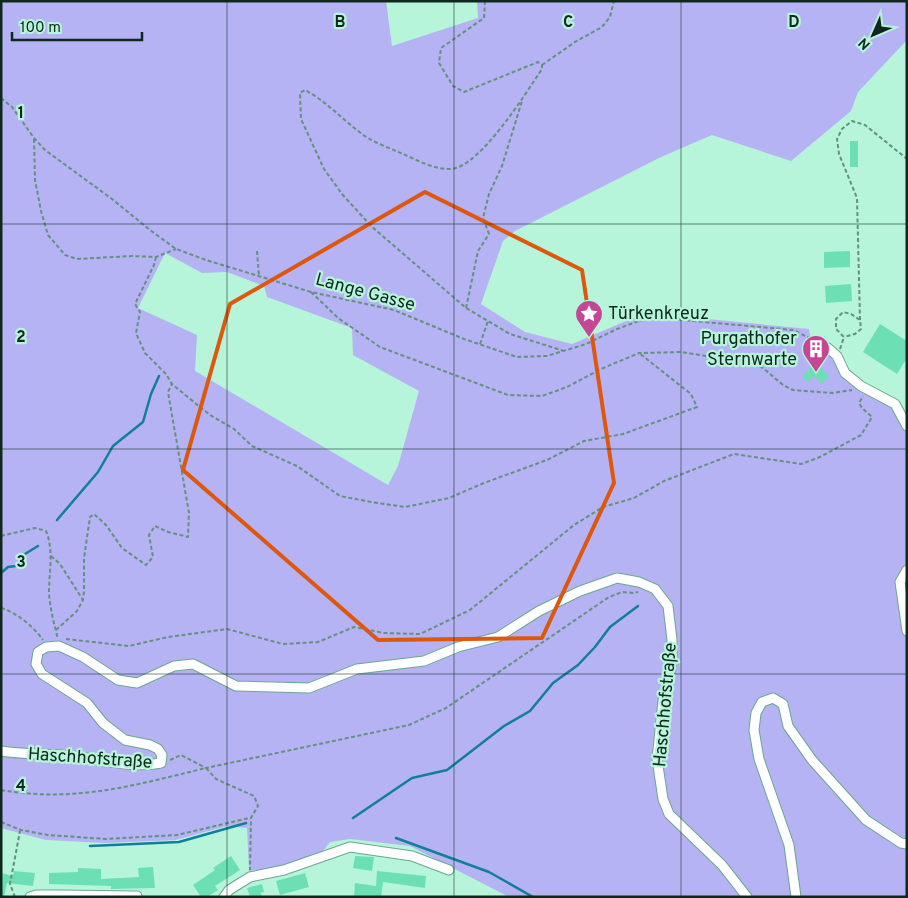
<svg xmlns="http://www.w3.org/2000/svg" width="908" height="898" viewBox="0 0 908 898" font-family="Overpass,sans-serif">
<style>
.green{fill:#b5b3f4;fill-rule:evenodd}
.lines{fill:none;stroke-linecap:round;stroke-linejoin:round}
.stream{stroke:#127f9a;stroke-width:2.5}
.building{fill:#6ce0b4}
.minor-casing{stroke:#6ba78e;stroke-width:11}
.path{stroke:#64917d;stroke-width:2;stroke-dasharray:4 2.5;stroke-linecap:butt}
.minor{stroke:#fff;stroke-width:9}
.marked{fill:none;stroke:#dd570d;stroke-width:4;stroke-linejoin:round}
.grid{fill:none;stroke:#0e281e;stroke-width:1;stroke-opacity:0.55}
.labels{text-anchor:middle;dominant-baseline:central;stroke-width:4.5;stroke-linejoin:round;paint-order:stroke}
.street-label{font-size:18px;fill:#0e281e;stroke:#b6f5d9}
.poi-label{font-size:18px;fill:#0e281e;stroke:#b6f5d9;text-anchor:start}
.grid-label{font-size:16px;text-anchor:middle;font-weight:bold;fill:#0e281e;stroke:#b6f5d9;stroke-width:4.5;stroke-linejoin:round;paint-order:stroke}
</style>
<rect width="100%" height="100%" fill="#b6f5d9"/>
<path class="green" d="M 1,1 L 386,1 L 392,46 L 478,18 L 477,1 L 907,1 L 907,40 L 858,92 L 851,111 L 791,161 L 712,135 L 661,157 L 515,231 L 503,241 L 481,304 L 525,332 L 572,344 L 633,318 L 656,314 L 809,329 L 812,345 C 834,347 835,368 847,381 L 892,407 L 907,427 L 907,897 L 509,897 L 410,846 L 350,839 L 330,842 L 319,856 L 285,867 L 249,871 L 247,828 L 227,826 L 176,840 L 105,843 L 46,840 L 1,828 ZM 165,253 L 202,273 L 227,272 L 264,286 L 267,297 L 352,328 L 353,355 L 419,391 L 398,466 L 388,485 L 195,371 L 197,335 L 138,308 Z"/>
<g class="lines">
<path class="stream" d="M 57,520 L 98,472 L 113,446 L 143,422 L 151,394 L 159,376
M 1,573 L 8,567 L 23,565 L 25,554 L 38,546
M 353,818 L 412,778 L 447,770 L 504,726 L 530,711 L 553,683 L 578,665 L 595,647 L 610,627 L 638,606
M 396,838 L 489,872 L 533,897
M 90,846 L 179,842 L 246,823"/>
</g>
<path class="building" d="M 850,141 L 858,141 L 858,167 L 850,167 Z
M 850,251 L 850,267 L 824,268 L 824,252 Z
M 851,284 L 852,301 L 826,303 L 825,286 Z
M 880,324 L 907,341 L 907,358 L 897,374 L 863,352 Z
M 815,362 L 829,376 L 822,384 L 814,376 L 808,382 L 802,377 Z
M 231,856 L 240,870 L 215,886 L 218,890 L 207,897 L 201,897 L 193,885 L 215,870 L 213,868 Z
M 355,856 L 374,857 L 372,871 L 353,868 Z
M 153,867 L 155,888 L 111,889 L 111,886 L 49,884 L 49,873 L 78,872 L 78,868 L 101,869 L 101,879 L 139,877 L 138,868 Z
M 14,871 L 35,873 L 33,886 L 7,883 L 4,897 L 1,897 L 1,873 L 13,876 Z
M 377,871 L 426,876 L 425,888 L 383,882 L 381,897 L 354,897 L 355,883 L 376,886 Z
M 305,873 L 309,887 L 280,895 L 276,881 Z
M 262,884 L 264,892 L 260,893 L 263,897 L 250,897 L 247,888 Z"/>
<g class="lines">
<defs>
<path id="minor" d="M 828,348 L 837,356 L 845,373 L 861,386 L 895,404 L 907,426
M 907,570 L 900,582 L 907,631
M 1,751 C 25,755 48,753 72,756 C 101,759 132,769 161,763 L 162,755 L 158,749 L 150,745 L 125,740 L 103,723 L 87,703 L 42,674 L 36,664 L 38,652 L 46,647 L 59,646 L 83,657 L 118,680 L 137,683 L 174,666 L 193,664 L 236,686 L 309,688 L 357,669 L 424,661 L 458,647 L 498,637 L 539,611 L 580,591 L 617,578 L 639,582 L 655,589 L 668,606 L 672,640 L 672,663 L 663,701 L 657,759 L 663,799 L 669,814 L 722,865 L 747,897
M 30,897 L 36,895 L 61,895 L 137,896
M 224,897 L 229,890 L 250,877 L 284,870 L 350,847 L 412,856 L 449,870
M 796,897 L 789,845 L 759,759 L 754,730 L 756,713 L 762,702 L 773,698 L 783,704 L 788,726 L 812,760 L 866,820 L 901,843 L 907,844"/>
</defs>
<use href="#minor" class="minor-casing"/>
<path class="path" d="M 485,1 L 484,18 L 441,48 L 439,63 L 453,86 L 464,92 L 538,62 L 542,65 L 542,69 C 526,93 480,167 451,169 C 435,170 417,160 403,154 C 390,148 374,143 362,134 C 343,120 326,101 305,90 L 300,93 L 301,119 L 324,169 L 342,194 L 371,226 L 466,308 L 510,334 L 564,351
M 542,65 L 575,42 L 602,27 L 610,17 L 614,1
M 1,98 L 12,107 L 34,138 L 45,150 L 112,199 L 150,230 L 176,249 L 206,260 L 311,292 L 394,310 L 464,339 L 517,357 L 547,356 L 586,344 L 617,329 L 639,321 L 660,318 L 793,330 L 822,344
M 34,139 L 35,180 L 41,211 L 48,235 L 65,255 L 77,259 L 132,256 L 156,257 L 176,249
M 257,251 L 259,276
M 156,257 L 154,265 L 135,304 L 140,312 L 136,333 L 145,353 L 166,374 L 172,384 L 195,403 L 210,415 L 234,429 L 252,446 L 297,466 L 340,496 L 371,502 L 405,507 L 449,498 L 484,483 L 547,460 L 584,441 L 623,434 L 697,407 L 691,394 L 639,353
M 311,292 L 338,318 L 380,347 L 508,395 L 542,396 L 567,387 L 601,369 L 639,353 L 681,352 L 750,363 L 763,368 L 783,385 L 793,390 L 832,393 L 852,390
M 466,308 L 478,251 L 489,234 L 483,218 L 489,194 L 502,166 L 522,101
M 860,320 L 857,198 L 839,154 L 837,139 L 842,129 L 852,121 L 865,125 L 907,159
M 480,344 L 488,321
M 840,349 L 844,337 L 836,329 L 836,319 L 843,312 L 851,314 L 860,320 L 861,329 L 855,334 L 844,337
M 1,536 L 35,528 L 46,531 C 54,550 49,572 49,593 C 50,608 54,624 58,639
M 51,556 L 60,564 L 83,600
M 1,608 C 16,612 34,627 43,640
M 56,630 L 77,611 L 83,600 L 84,591 L 84,558 L 90,517 L 94,514 L 106,525 L 122,548 L 146,565 L 153,557 L 149,535 L 155,526 L 168,532 L 188,537 L 189,513 L 168,392 L 172,384
M 66,639 L 129,646 L 168,637 L 227,629 L 283,644 L 318,642 L 354,627 L 384,633 L 420,634 L 470,610 L 574,525 L 603,507 L 634,498 L 664,481 L 734,454 L 801,464 L 820,457 L 861,435 L 872,417 L 862,408 L 859,403 L 863,396
M 170,760 L 181,755 L 206,768 L 409,725 L 446,708 L 609,597 L 622,592 L 634,593 L 638,592
M 1,790 C 76,803 135,785 206,768 L 216,779 L 254,796 L 258,806 L 251,818 L 250,870
M 1,822 L 21,830 L 48,835 L 106,839 L 177,835 L 249,818
M 15,897 L 10,884 L 20,831"/>
<use href="#minor" class="minor"/>
</g>
<path class="marked" d="M 425,192 L 582,270 L 614,483 L 542,638 L 378,640 L 183,470 L 230,304 Z"/>
<path class="grid" d="M 227,1 L 227,897M 454,1 L 454,897M 681,1 L 681,897M 1,224 L 907,224M 1,449 L 907,449M 1,674 L 907,674"/>
<defs>
<symbol id="sight-pin" viewBox="-11 -11 22 30"><path d="M0 17L-7.5 6A9.5 9.5 0 1 1 7.5 6Z" fill="#c44694" stroke="#b6f5d9"/><path d="M0-6L1.8-2.2L6-1.7L2.9 1.2L3.7 5.4L0 3.3L-3.7 5.4L-2.9 1.2L-6-1.7L-1.8-2.2Z" fill="#fff"/></symbol>
<symbol id="building-pin" viewBox="-11 -11 22 30"><path d="M0 17L-7.5 6A9.5 9.5 0 1 1 7.5 6Z" fill="#c44694" stroke="#b6f5d9"/><path d="M-4-6H4V6H1V3H-1V6H-4ZM-2.5-4.3h1.7v1.8h-1.7ZM.8-4.3h1.7v1.8H.8ZM-2.5-1h1.7V.8h-1.7ZM.8-1h1.7V.8H.8Z" fill="#fff"/></symbol>
</defs>
<g fill-rule="evenodd">
<use href="#sight-pin" x="573" y="298" width="32" height="43"/>
<use href="#building-pin" x="800" y="333" width="32" height="43"/>
</g>
<g class="labels">
<g class="street-label">
<text transform="translate(365 293) rotate(15)">Lange Gasse</text>
<text transform="translate(666 705) rotate(-85)">Haschhofstraße</text>
<text transform="translate(90 759) rotate(4)">Haschhofstraße</text>
</g>
<g class="poi-label">
<text x="608" y="314">Türkenkreuz</text>
<text x="797" y="339" text-anchor="end">Purgathofer<tspan x="797" dy="21">Sternwarte</tspan></text>
</g>
</g>
<g class="grid-label">
<text x="340" y="27">B</text>
<text x="568" y="27">C</text>
<text x="794" y="27">D</text>
<text x="21" y="118">1</text>
<text x="21" y="342">2</text>
<text x="21" y="567">3</text>
<text x="21" y="791">4</text>
</g>
<rect width="908" height="898" fill="none" stroke="#0e281e" stroke-width="5"/>
<g transform="translate(873 35) rotate(225)" stroke="#b6f5d9" stroke-width="4" paint-order="stroke">
<path d="M0-4L9 19L0 12L-9 19Z" fill="#0e281e"/>
<text y="-8" font-size="14" font-weight="bold" text-anchor="middle" fill="#0e281e">N</text>
</g>
<path d="M12 32v8h130v-8" fill="none" stroke="#0e281e" stroke-width="2.5"/>
<text x="20" y="32" font-size="15" fill="#0e281e" stroke="#b6f5d9" stroke-width="4" paint-order="stroke">100 m</text>
</svg>
